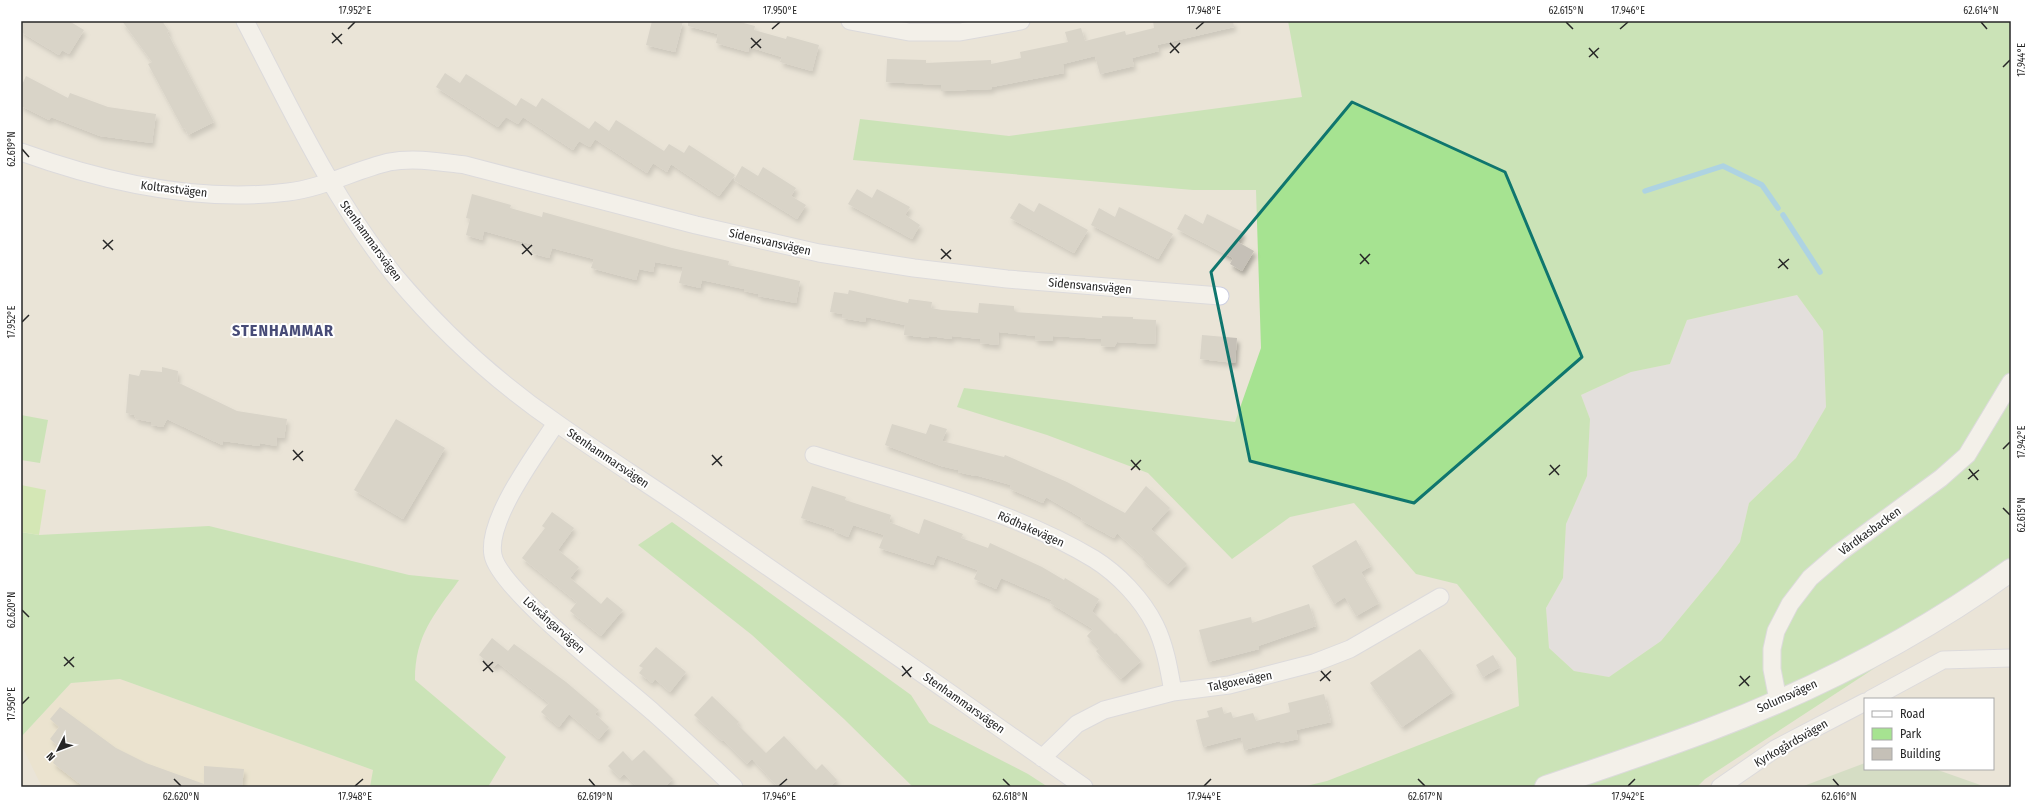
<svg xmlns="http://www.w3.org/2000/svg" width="2032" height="808" viewBox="0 0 2032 808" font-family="'Fira Sans Condensed',sans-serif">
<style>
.industrial{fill:#dcd9e2}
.education{fill:#ede3c5}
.green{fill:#a6e391;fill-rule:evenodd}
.cemetery{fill:#bdd4ae}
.pitch{fill:#bbeb8d}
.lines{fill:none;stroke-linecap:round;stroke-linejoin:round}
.stream{stroke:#66bff0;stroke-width:5.5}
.building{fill:#c5c0b7;filter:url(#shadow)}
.street-casing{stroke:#cdcfe1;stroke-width:19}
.secondary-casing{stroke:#cdcfe1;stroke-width:24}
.street{stroke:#fff;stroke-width:17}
.secondary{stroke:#fff;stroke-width:22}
.marked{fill:none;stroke:#0f766e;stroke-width:3;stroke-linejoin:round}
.ticks{fill:none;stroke:#272727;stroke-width:1.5}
.labels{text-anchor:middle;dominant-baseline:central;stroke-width:4;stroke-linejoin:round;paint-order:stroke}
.street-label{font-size:12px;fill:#272727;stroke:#fff}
.district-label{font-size:16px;font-weight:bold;letter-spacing:1px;fill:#474b77;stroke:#fff}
.neatline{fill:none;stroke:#272727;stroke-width:1.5}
.ticks-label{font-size:10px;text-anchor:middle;fill:#272727}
</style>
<defs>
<filter id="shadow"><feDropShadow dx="2.5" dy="4.5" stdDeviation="2" flood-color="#0004"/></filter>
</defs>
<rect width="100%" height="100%" fill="#eae4d7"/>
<path class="industrial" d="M 1797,295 L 1823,331 L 1826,407 L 1796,458 L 1749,503 L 1740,542 L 1718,572 L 1661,641 L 1609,677 L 1574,671 L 1549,648 L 1546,608 L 1563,578 L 1566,524 L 1587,476 L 1590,419 L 1581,395 L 1631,372 L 1670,364 L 1687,320 Z"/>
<path class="education" d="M 120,679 L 373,770 L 371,787 L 42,787 L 21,744 L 21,737 L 71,683 Z"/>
<path class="green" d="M 1288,21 L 2011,21 L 2011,579 L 1705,779 L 1697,787 L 1302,787 L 1327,781 L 1519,706 L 1516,658 L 1457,584 L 1416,574 L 1354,503 L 1290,517 L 1232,559 L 1148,473 L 1047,435 L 957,407 L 964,388 L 1235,422 L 1261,348 L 1256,190 L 1193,190 L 853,160 L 860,119 L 1009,136 L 1302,97 ZM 1797,295 L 1823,331 L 1826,407 L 1796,458 L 1749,503 L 1740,542 L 1718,572 L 1661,641 L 1609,677 L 1574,671 L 1549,648 L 1546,608 L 1563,578 L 1566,524 L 1587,476 L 1590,419 L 1581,395 L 1631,372 L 1670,364 L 1687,320 Z
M 21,415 L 48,420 L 40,463 L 21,460 Z
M 672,522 L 911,695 L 929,723 L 1028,774 L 1048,787 L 913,787 L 844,719 L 752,635 L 638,545 Z
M 209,526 L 409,575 L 459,580 C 434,615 415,635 415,680 L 506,757 L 488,787 L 370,787 L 373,770 L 120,679 L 71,683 L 21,737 L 21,532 L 39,535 Z"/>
<path class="cemetery" d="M 1865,763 L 1865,769 L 1935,769 L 1986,787 L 1801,787 Z"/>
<path class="pitch" d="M 21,485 L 46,490 L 39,535 L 21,532 Z"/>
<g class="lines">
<path class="stream" d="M 1645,191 L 1723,166 L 1762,185 L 1778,208
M 1783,215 L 1820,272"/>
</g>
<path class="building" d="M 21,21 L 69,21 L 84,30 L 69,54 L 62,50 L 59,55 L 21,32 Z
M 122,21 L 162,21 L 169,31 L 167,32 L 214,122 L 188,135 L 185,128 L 183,129 L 148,64 L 152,62 Z
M 652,21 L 683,21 L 675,52 L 646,45 Z
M 688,21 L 736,21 L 755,26 L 754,30 L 786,39 L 787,36 L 819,45 L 812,71 L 780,62 L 782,57 L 749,47 L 748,52 L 716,43 L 718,34 L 688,26 Z
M 1153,21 L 1233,21 L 1234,27 L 1157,45 L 1159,51 L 1132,58 L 1134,66 L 1100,74 L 1095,56 L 1063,64 L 1064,73 L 992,87 L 992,89 L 941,91 L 941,85 L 886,82 L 887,59 L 926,60 L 926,63 L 991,60 L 991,64 L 1021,58 L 1020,52 L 1068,42 L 1065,32 L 1081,28 L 1085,41 L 1125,31 L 1126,35 L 1154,28 Z
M 445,73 L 460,83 L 466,74 L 516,106 L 521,98 L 536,107 L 542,98 L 589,129 L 595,121 L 609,131 L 616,120 L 664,151 L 669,144 L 684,153 L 689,145 L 735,175 L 719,196 L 671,164 L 667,172 L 653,163 L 647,173 L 595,139 L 590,147 L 579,141 L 573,150 L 523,117 L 518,124 L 506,117 L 498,127 L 436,87 Z
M 26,76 L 68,98 L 70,93 L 108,107 L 156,114 L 152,143 L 100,136 L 51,117 L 49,120 L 21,106 L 21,87 Z
M 742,166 L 758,176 L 763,167 L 796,188 L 791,196 L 806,205 L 797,219 L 734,180 Z
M 857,189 L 872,198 L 877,189 L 910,207 L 905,215 L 920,225 L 912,239 L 848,204 Z
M 472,194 L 511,205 L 510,208 L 542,217 L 543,212 L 672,248 L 729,261 L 728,265 L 800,281 L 796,303 L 758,296 L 758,294 L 744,291 L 744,289 L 702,280 L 700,288 L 679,283 L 683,267 L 655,262 L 653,272 L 639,269 L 636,280 L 591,268 L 594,259 L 552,248 L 549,258 L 531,253 L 534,245 L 484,231 L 482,240 L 466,235 L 470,219 L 466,218 Z
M 1019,203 L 1034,212 L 1039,203 L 1088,230 L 1074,253 L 1010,218 Z
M 1119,207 L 1173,234 L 1158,259 L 1091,225 L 1099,208 L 1115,217 Z
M 1185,214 L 1203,224 L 1207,214 L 1243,232 L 1238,242 L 1254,251 L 1242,271 L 1230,264 L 1233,258 L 1177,229 Z
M 849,290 L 908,303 L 909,299 L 932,302 L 931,308 L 942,310 L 978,313 L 979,303 L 1014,306 L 1014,312 L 1102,318 L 1102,316 L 1133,317 L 1133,319 L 1156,320 L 1155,344 L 1117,342 L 1114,347 L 1101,346 L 1101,339 L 1053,336 L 1053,341 L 1035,340 L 1035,336 L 999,332 L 998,345 L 980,343 L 980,339 L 952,336 L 951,339 L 929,336 L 929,338 L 904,335 L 905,325 L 866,317 L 865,322 L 842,318 L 843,314 L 830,312 L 834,292 L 848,294 Z
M 1202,335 L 1237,338 L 1235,363 L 1200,359 Z
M 162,367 L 178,371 L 177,382 L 237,411 L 287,419 L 284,438 L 277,437 L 276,446 L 260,443 L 259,446 L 223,441 L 222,445 L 167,419 L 163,427 L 151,425 L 151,422 L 136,419 L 134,415 L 126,413 L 129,374 L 139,376 L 141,370 L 162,372 Z
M 396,419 L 445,448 L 403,519 L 354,490 Z
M 892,424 L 926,434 L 930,424 L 947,429 L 942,441 L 1004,457 L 1005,455 L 1067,482 L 1125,513 L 1146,486 L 1170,508 L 1151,529 L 1187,564 L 1168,584 L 1142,559 L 1144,557 L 1117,533 L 1114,538 L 1081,520 L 1082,518 L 1046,497 L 1043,503 L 1010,489 L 1011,485 L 975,475 L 975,476 L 958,472 L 958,470 L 941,466 L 885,445 Z
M 812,486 L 846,497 L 845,500 L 891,515 L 889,522 L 919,534 L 924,519 L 963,534 L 961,538 L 988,548 L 990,543 L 1042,567 L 1064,580 L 1065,578 L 1099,599 L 1092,611 L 1115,634 L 1116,633 L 1141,661 L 1121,679 L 1096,651 L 1099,648 L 1087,636 L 1093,629 L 1050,603 L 1052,600 L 1001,578 L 996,589 L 974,579 L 978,570 L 937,555 L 933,565 L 879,548 L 884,535 L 853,525 L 848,537 L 834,531 L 835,529 L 801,518 Z
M 552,512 L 574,528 L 558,550 L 579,567 L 570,578 L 601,604 L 607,597 L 623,610 L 601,636 L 570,611 L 577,602 L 522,558 L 545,528 L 542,526 Z
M 1356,540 L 1371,566 L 1361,572 L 1379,603 L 1356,616 L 1345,597 L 1334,604 L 1312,566 Z
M 1309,604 L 1316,626 L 1258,646 L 1259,649 L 1208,662 L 1199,630 L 1251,617 L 1252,623 Z
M 492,638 L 508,651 L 514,644 L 566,682 L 599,710 L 595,714 L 609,727 L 599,739 L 569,714 L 559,727 L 541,712 L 549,703 L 498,663 L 494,667 L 479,655 Z
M 656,647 L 686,672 L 670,692 L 655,679 L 652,683 L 639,673 L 643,668 L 639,666 Z
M 1420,649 L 1453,692 L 1402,727 L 1370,683 Z
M 1493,655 L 1500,667 L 1483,677 L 1476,665 Z
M 1324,694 L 1331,722 L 1296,730 L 1298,739 L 1280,743 L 1280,741 L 1244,750 L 1241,737 L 1203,747 L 1196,720 L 1209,717 L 1207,711 L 1222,707 L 1224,714 L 1231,712 L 1233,718 L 1253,713 L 1256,721 L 1290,712 L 1288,703 Z
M 712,696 L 739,722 L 737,724 L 766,753 L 784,736 L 816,770 L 822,764 L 837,780 L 830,787 L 778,787 L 752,759 L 747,764 L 723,740 L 722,741 L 694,715 Z
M 60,707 L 116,748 L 146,763 L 204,784 L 204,766 L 244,769 L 242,787 L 84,787 L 53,763 L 60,748 L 50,739 L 59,727 L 50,719 Z
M 644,750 L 673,779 L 665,787 L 637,787 L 624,774 L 620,778 L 608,766 L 623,751 L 632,761 Z"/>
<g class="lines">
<defs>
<path id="street" d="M 245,21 C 291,109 332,198 395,276 C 442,332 498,383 558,424 C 599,453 642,480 683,508 C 817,601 951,693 1084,787
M 850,21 L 909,32 L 960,32 L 1021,21
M 21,152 C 104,182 199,203 288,192 C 323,188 355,170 389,162 C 414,157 441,162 465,165 L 696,225 L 819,253 L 914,268 L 1007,279 L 1220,296
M 556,423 C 537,453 486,520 493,555 C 499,590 623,685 654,713 C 681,737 708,762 734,787
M 814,455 C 906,484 1011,509 1094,559 C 1118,574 1142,599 1155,625 C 1165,645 1169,669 1173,692
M 1871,699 L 1943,660 L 2011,658
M 1778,700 L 1772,669 L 1772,649 L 1776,631 L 1790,604 L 1810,578 L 1839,553 L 1941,478 L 1967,455 L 2011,382
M 1042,758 L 1077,724 L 1104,710 L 1173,692 L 1229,685 L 1314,663 L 1350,649 L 1440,597
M 1720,787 L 1775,749 L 1865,702"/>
<path id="secondary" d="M 1546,787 C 1599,769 1653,751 1706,731 C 1812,691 1919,636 2011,570"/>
</defs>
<use href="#street" class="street-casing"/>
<use href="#secondary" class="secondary-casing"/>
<use href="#street" class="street"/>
<use href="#secondary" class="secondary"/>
</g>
<path d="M0 0H2032V808H0ZM 1352,102 L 1505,172 L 1582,357 L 1414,503 L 1250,461 L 1211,272 Z" fill="#eae4d7" fill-opacity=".55" fill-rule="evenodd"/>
<path class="marked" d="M 1352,102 L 1505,172 L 1582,357 L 1414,503 L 1250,461 L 1211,272 Z"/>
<path class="ticks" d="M 1566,22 L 1573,29M 1981,22 L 1987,29M 348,29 L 355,22M 772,29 L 780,22M 1196,29 L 1204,22M 1620,29 L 1628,22M 332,33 L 342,44M 751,38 L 761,48M 332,43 L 342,34M 1170,43 L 1179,53M 751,48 L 761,39M 1589,48 L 1598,58M 1170,53 L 1180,43M 1589,57 L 1599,48M 2003,67 L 2010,60M 22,149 L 29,157M 103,240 L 113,250M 522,244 L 532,255M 103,249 L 113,240M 941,249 L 951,259M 522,254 L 532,245M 1360,254 L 1369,264M 941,259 L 951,250M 1779,259 L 1788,269M 1360,264 L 1370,254M 1778,268 L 1789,259M 22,322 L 29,315M 2003,449 L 2010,442M 293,450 L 303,461M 712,455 L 722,466M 293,460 L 303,451M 1131,460 L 1140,470M 712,465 L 722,456M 1550,465 L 1559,475M 1969,469 L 1978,480M 1131,470 L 1141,460M 1549,475 L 1560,465M 1968,479 L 1979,470M 2003,508 L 2010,515M 22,610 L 29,617M 64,657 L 74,667M 483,661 L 493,672M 64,666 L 74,657M 902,666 L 911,677M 483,671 L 493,662M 1321,671 L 1330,681M 902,676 L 912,667M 1740,676 L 1749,686M 1320,681 L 1331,671M 1739,686 L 1750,676M 22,704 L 29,697M 174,779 L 181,786M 589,779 L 595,786M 1003,779 L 1010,786M 1418,779 L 1425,786M 1833,779 L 1839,786M 355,786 L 363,779M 779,786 L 787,779M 1204,786 L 1211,779M 1628,786 L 1635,779"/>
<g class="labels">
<g class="street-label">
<text transform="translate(174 189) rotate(7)">Koltrastvägen</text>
<text transform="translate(371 241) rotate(54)">Stenhammarsvägen</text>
<text transform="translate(770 242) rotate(13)">Sidensvansvägen</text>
<text transform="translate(1090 286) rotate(5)">Sidensvansvägen</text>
<text transform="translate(608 458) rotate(34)">Stenhammarsvägen</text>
<text transform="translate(1031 529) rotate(24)">Rödhakevägen</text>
<text transform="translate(1870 531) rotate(-36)">Vårdkasbacken</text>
<text transform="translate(554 625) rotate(42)">Lövsångarvägen</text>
<text transform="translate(1240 681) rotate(-11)">Talgoxevägen</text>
<text transform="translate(1787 696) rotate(-24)">Solumsvägen</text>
<text transform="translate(964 703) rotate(35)">Stenhammarsvägen</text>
<text transform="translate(1791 743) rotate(-30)">Kyrkogårdsvägen</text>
</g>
<g class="district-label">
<text x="283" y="330">STENHAMMAR</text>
</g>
</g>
<rect width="2032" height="808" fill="none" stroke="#ffffff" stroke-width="44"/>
<rect x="1864" y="698" width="130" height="72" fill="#ffffff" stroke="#a9a9a9"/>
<rect x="1872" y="711" width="20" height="6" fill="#ffffff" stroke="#a9a9a9"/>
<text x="1900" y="718" font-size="12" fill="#272727">Road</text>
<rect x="1872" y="728" width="20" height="12" fill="#a6e391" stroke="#a9a9a9"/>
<text x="1900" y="738" font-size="12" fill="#272727">Park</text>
<rect x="1872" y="748" width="20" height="12" fill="#c5c0b7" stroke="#a9a9a9"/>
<text x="1900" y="758" font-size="12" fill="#272727">Building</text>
<g transform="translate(58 750) rotate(228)" stroke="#ffffff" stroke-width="3" paint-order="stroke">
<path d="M0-3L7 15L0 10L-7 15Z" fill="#272727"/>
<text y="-6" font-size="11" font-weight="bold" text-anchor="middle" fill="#272727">N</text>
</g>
<rect x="22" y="22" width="1988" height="764" class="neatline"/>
<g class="ticks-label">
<text x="355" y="14">17.952°E</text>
<text x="780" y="14">17.950°E</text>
<text x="1204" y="14">17.948°E</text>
<text x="1566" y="14">62.615°N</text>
<text x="1628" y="14">17.946°E</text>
<text x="1981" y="14">62.614°N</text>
<text transform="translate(2021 60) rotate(-90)" y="4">17.944°E</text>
<text transform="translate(11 149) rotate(-90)" y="4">62.619°N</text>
<text transform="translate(11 322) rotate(-90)" y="4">17.952°E</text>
<text transform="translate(2021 442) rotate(-90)" y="4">17.942°E</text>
<text transform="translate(2021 515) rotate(-90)" y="4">62.615°N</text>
<text transform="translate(11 610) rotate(-90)" y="4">62.620°N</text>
<text transform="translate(11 704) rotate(-90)" y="4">17.950°E</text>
<text x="181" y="800">62.620°N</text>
<text x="355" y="800">17.948°E</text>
<text x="595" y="800">62.619°N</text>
<text x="779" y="800">17.946°E</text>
<text x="1010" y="800">62.618°N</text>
<text x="1204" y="800">17.944°E</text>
<text x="1425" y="800">62.617°N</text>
<text x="1628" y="800">17.942°E</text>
<text x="1839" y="800">62.616°N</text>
</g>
</svg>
